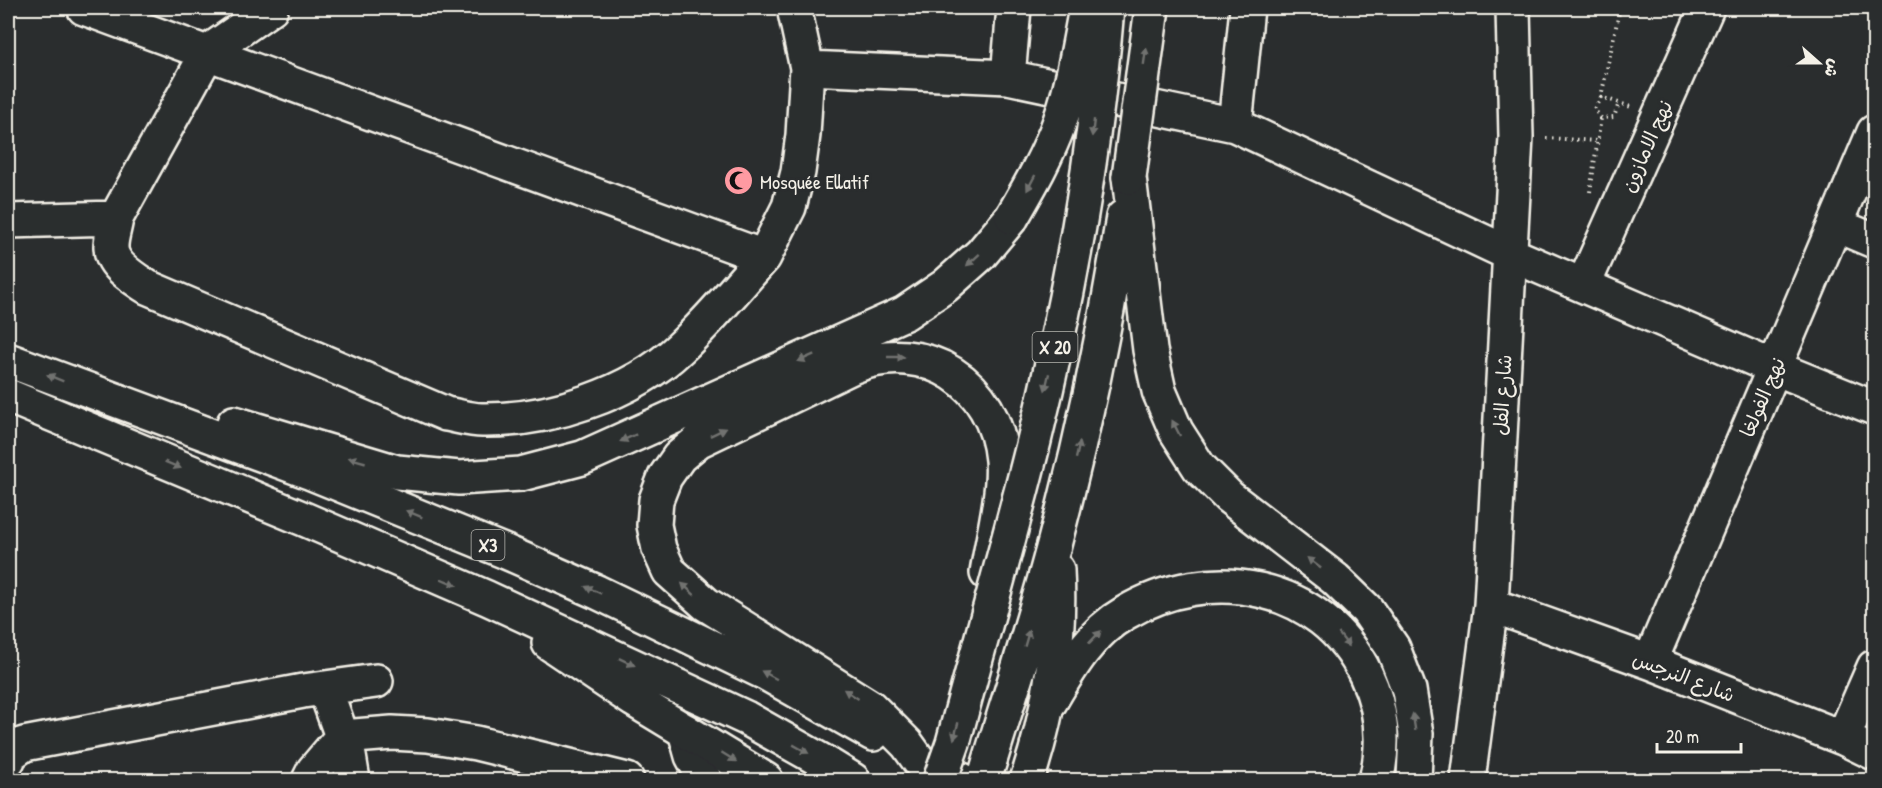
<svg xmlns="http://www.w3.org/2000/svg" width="1882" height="788" viewBox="0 0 1882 788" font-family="'Patrick Hand','Playpen Sans Arabic',sans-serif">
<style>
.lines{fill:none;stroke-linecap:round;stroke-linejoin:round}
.minor-casing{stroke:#f4f1e8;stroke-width:38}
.highway-casing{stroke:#f4f1e8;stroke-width:38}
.path{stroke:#f4f1e8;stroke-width:4;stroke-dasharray:1.5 4.5;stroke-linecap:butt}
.minor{stroke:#2a2d2e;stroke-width:33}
.highway{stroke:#2a2d2e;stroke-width:33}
.highway-bridge-casing{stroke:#f4f1e8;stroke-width:38;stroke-linecap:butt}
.highway-bridge{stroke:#2a2d2e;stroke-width:33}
.oneway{fill:#71726f}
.labels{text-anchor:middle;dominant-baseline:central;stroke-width:6;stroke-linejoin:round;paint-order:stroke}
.shield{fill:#2a2d2e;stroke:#b7b6b0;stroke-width:1.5}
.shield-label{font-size:18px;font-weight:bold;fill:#f4f1e8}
.street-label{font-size:20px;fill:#f4f1e8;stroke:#2a2d2e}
.poi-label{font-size:20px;fill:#f4f1e8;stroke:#2a2d2e;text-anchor:start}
</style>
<rect width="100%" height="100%" fill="#2a2d2e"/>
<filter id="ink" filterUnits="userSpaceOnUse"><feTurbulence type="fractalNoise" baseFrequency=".0167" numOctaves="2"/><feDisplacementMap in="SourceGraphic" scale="12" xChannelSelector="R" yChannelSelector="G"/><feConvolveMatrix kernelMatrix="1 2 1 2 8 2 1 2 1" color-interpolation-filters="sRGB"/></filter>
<g filter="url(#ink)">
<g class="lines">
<defs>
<path id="minor" d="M 84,8 L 764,257 L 789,207 L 798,172 L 803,135 L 807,68 L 794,8
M 271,8 L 208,52 L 116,218 C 115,227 111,237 111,246 C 110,265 134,278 147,287 L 446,414 C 458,416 470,420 482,420 C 548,421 632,394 680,348 C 710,320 737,287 764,257
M 807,68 L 1008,77 L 1235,125 L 1510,254 L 1775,368 L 1874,408
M 1008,77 L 1014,8
M 1235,125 L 1247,8
M 8,221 L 116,218
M 1836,225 L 1874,241
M 1584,284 L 1707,8
M 1491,605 L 1650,662 L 1843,738 L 1874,753
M 1650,662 L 1874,132
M 325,689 L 349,756 L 353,780
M 685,731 L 692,756 L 705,780
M 1843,738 L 1874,667
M 8,760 L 10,754 L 24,744 L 303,691 L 376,681
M 309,780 L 314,770 L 342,737 L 392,733 L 428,735 L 476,743 L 627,780
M 1468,780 L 1491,605 L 1516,137 L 1513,8"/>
<path id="highway" d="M 1129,177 L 1150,350 L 1159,391 L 1176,431 L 1199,467 L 1229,497 L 1335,579 L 1367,610 L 1393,648 L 1409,690 L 1416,734 L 1414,780
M 8,360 L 309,472 L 506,552 L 597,592 L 767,674 L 873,734
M 8,396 L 304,519 L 487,598 L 746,718 L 822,761 L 853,780
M 234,423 L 397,472 L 459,478 L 521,474 L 582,458 L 905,313 L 945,286 L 981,254 L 1012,217
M 549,643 L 634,700 L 766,780
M 1050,702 C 1070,668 1090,633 1125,613 C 1209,563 1322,582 1366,675 C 1382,708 1385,745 1376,780
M 962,780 L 922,765 L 907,744 L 870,707 L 706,604 L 669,571 L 659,549 L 654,525 L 656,500 L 665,477 L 679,457 L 698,441 L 854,366 C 926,338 995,383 1002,460 C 1005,491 992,541 987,573
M 984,780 C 1008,701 1034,622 1055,541 C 1083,435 1106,326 1123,217
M 1027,780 C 1050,711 1061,643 1057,570"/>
</defs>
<use href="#minor" class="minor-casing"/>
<use href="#highway" class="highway-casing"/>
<path class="path" d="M 1620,8 L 1601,97 L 1631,107
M 1601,97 L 1594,109 L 1601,118 L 1614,117 L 1619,103
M 1546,138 L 1597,141
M 1590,192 L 1601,118"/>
<use href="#minor" class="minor"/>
<use href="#highway" class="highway"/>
<defs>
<path id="highway-bridge" d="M 1129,177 L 1152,8
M 1012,217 C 1030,186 1048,155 1060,121 C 1073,84 1079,45 1086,8
M 940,780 L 953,743 C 980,642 1009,542 1034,441 C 1069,299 1095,153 1107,8"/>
</defs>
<use href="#highway-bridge" class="highway-bridge-casing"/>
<use href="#highway-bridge" class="highway-bridge"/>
</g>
<defs><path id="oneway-solid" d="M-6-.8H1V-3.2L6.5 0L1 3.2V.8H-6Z" transform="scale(1.5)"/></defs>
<g class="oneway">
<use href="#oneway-solid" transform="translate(1145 56) rotate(-82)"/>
<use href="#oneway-solid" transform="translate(1093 128) rotate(97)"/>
<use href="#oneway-solid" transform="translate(1031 183) rotate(118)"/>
<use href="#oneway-solid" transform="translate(973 260) rotate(138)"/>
<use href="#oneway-solid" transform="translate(896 357)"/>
<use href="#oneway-solid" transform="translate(806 358) rotate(156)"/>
<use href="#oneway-solid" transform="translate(55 378) rotate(-158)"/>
<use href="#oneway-solid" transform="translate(1047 382) rotate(103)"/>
<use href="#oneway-solid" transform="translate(1176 428) rotate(-117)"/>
<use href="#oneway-solid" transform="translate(718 432) rotate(-26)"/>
<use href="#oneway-solid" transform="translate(628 438) rotate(156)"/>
<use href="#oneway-solid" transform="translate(1078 450) rotate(-77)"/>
<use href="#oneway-solid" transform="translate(357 460) rotate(-164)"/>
<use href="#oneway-solid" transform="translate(173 465) rotate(22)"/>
<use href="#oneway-solid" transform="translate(414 514) rotate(-158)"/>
<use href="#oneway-solid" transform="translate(1314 563) rotate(-142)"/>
<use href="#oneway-solid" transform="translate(449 582) rotate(23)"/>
<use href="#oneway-solid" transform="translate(688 589) rotate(-138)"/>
<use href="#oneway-solid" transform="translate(593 590) rotate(-156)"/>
<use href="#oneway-solid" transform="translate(1095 637) rotate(-46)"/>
<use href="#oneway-solid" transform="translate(1027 638) rotate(-74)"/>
<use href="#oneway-solid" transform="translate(1344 640) rotate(52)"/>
<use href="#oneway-solid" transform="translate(627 662) rotate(25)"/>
<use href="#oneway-solid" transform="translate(769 675) rotate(-152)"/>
<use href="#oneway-solid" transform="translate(851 694) rotate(-147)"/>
<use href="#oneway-solid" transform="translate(1414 722) rotate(-99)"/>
<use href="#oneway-solid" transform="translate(956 731) rotate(105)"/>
<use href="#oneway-solid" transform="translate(801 749) rotate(29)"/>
<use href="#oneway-solid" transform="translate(729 757) rotate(32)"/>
</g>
</g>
<defs>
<symbol id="mosque-disc" viewBox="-11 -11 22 22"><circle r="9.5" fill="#ff9aa2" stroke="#2a2d2e"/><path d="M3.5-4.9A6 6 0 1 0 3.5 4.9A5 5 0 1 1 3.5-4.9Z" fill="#111"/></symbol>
</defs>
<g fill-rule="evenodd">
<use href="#mosque-disc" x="722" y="164" width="33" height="33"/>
</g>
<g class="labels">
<g class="shield">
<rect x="1032.5" y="332" width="45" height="30" rx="4.5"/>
<rect x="471.5" y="530" width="33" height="30" rx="4.5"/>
</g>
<g class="shield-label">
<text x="1055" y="347">X 20</text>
<text x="488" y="545">X3</text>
</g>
<g class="street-label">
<text transform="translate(1646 146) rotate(-66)">نهج الامازون</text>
<text transform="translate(1502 395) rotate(-87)">شارع الفل</text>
<text transform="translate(1762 397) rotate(-67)">نهج الفولغا</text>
<text transform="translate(1684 676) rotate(21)">شارع النرجس</text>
</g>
<g class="poi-label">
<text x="760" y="181">Mosquée Ellatif</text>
</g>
</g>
<rect width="1882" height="788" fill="none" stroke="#2a2d2e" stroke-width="30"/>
<rect x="15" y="15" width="1852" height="758" fill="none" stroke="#f4f1e8" stroke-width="2" filter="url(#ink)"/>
<g transform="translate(1819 63) rotate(111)" stroke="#2a2d2e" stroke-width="4.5" paint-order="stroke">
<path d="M0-4.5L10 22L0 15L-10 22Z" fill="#f4f1e8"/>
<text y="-9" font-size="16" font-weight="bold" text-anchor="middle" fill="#f4f1e8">ش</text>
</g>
<path d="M1657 743v9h84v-9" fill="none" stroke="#f4f1e8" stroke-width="3"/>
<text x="1666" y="743" font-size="18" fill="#f4f1e8" stroke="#2a2d2e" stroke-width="4.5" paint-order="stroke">20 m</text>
</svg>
